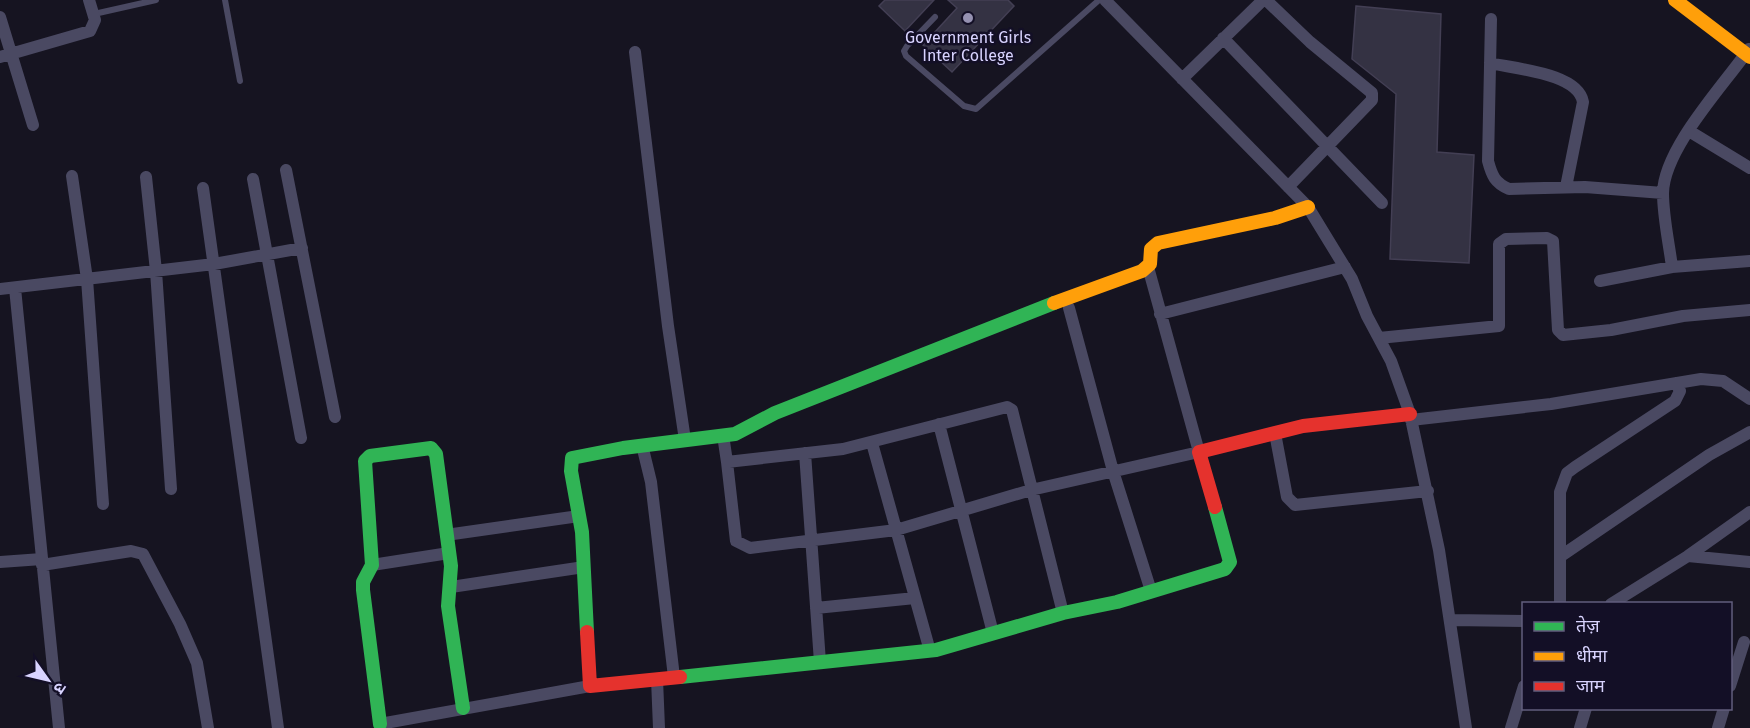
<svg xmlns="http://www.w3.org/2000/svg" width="1750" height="728" viewBox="0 0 1750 728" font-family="'Fira Sans','Noto Sans Devanagari',sans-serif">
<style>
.building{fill:#343243;stroke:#433f54;stroke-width:1.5}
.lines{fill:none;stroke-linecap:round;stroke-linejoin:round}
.lane{stroke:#4a4962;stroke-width:6}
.street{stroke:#4a4962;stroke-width:12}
.fast{stroke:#30b455;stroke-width:14}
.slow{stroke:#ff9f0a;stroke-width:14}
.jam{stroke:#e5322d;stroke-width:14}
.poi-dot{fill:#9591b1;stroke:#130f26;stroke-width:2}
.labels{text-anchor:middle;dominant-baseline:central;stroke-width:5;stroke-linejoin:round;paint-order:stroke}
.poi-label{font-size:16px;fill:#d9d4ff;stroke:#130f26}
</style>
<rect width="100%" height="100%" fill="#161421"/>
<path class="building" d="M 885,0 L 934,0 L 905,31 L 879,6 Z
M 948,0 L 1008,0 L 1014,6 L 952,72 L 923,45 L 957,8 Z
M 1356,6 L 1441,14 L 1437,152 L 1474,155 L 1469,263 L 1390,259 L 1396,94 L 1352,59 Z"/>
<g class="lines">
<path class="lane" d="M 225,0 L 240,81
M 94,14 L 156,0
M 935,17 L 907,46 L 904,51 L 906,56 L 964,106 L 976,109 L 1099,0"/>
<path class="street" d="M 1105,0 L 1308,207 L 1352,279 L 1367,316 L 1391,361 L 1410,414 L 1439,550 L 1466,728
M 1266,0 L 1310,42 L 1372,93 L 1372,100 L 1288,187
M 0,17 L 33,125
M 1491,19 L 1488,161 C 1492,176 1495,183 1509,189 L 1585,187 L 1663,193
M 1223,38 L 1382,203
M 635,52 L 668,326 L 685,440
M 0,57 L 90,31 L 95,20 L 89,0
M 1490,63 C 1515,69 1578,73 1583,102 L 1566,187
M 1182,79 L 1263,0
M 1689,131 L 1750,168
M 286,170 L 335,417
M 72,176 L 87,279 L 103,504
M 146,177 L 156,271 L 171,489
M 253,179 L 301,438
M 203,188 L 278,728
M 1672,267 L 1750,261
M 1600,281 L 1672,267 C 1669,243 1663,217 1663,193 C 1664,148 1724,85 1749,49
M 15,288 L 59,728
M 0,289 L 214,264 L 302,248
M 1069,308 L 1113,471 L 1151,591
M 1160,314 L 1345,267
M 1379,338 L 1499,326 L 1499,244 L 1506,239 L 1547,238 L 1553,241 L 1558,330 L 1563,335 L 1611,330 L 1683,316 L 1750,310
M 1411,420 L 1551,404 L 1701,379 L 1723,381 L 1750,399
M 939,424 L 993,633
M 1275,433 L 1287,497 L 1295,505 L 1428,491
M 723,435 L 727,462 L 843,449 L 1007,407 L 1012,410 L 1015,422 L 1063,613
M 872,443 L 930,651
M 642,445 L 651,482 L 674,677
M 805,453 L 820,662
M 727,462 L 736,541 L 750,548 L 896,530 L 1031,490 L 1199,452 L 1148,267
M 446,535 L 579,516
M 1561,556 L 1709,455 L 1750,432
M 1688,556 L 1750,512
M 0,562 L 42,559
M 42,565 L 131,551 L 143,554 L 180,624 L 197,663 L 208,728
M 372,565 L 449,553
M 451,587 L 584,567
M 1560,604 L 1560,492 L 1567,473 L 1575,467 L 1675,401 L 1680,391 L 1676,383
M 1611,604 L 1688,556 L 1750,562
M 816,608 L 915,598
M 1451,620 L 1524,621
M 657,679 L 659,728
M 1730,686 L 1744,642
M 381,728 L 380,724 L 590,686
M 1511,728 L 1524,686
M 1580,728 L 1586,708
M 1718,728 L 1724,708"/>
<path class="fast" d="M 587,632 L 582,532 L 571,471 L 572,458 L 623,448 L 735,434 L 775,413 L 1054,303
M 680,677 L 936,650 L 1063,613 L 1117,602 L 1225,569 L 1230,562 L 1215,507
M 380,724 L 363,590 L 363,582 L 372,565 L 365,461 L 370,456 L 431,448 L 436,454 L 451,566 L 448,606 L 463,708"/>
<path class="slow" d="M 1675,0 L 1750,57
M 1054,303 L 1142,271 L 1150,264 L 1151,249 L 1158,243 L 1275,218 L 1308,207"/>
<path class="jam" d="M 1215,507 L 1199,452 L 1303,426 L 1410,414
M 587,632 L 590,686 L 680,677"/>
</g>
<circle class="poi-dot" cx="968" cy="18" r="6"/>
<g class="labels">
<g class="poi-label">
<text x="968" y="37">Government Girls<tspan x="968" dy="18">Inter College</tspan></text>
</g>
</g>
<rect x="1522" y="602" width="210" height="108" fill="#130f26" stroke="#625e7d" stroke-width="1.5"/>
<rect x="1534" y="622" width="30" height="9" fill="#30b455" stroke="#625e7d" stroke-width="1.5"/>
<text x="1576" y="632" font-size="18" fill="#d9d4ff">तेज़</text>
<rect x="1534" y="652" width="30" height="9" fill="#ff9f0a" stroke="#625e7d" stroke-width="1.5"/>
<text x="1576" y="662" font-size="18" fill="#d9d4ff">धीमा</text>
<rect x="1534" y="682" width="30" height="9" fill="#e5322d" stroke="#625e7d" stroke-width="1.5"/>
<text x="1576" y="692" font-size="18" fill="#d9d4ff">जाम</text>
<g transform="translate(48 680) rotate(124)" stroke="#130f26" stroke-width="4.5" paint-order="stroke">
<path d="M0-4.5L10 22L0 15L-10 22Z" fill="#d9d4ff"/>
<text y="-9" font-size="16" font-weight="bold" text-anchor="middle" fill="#d9d4ff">उ</text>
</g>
</svg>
